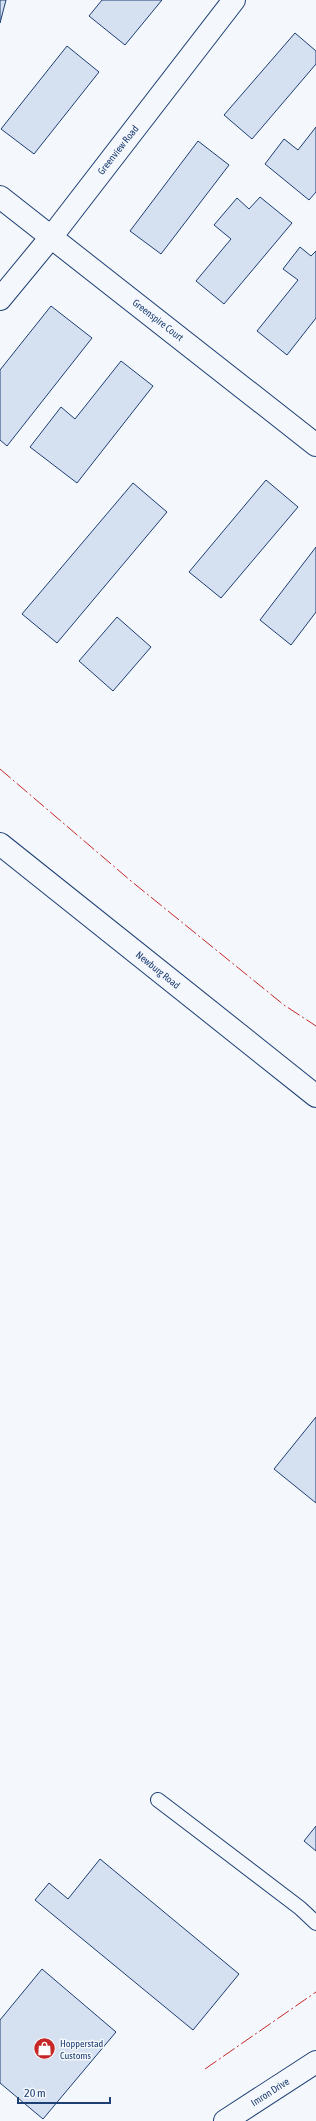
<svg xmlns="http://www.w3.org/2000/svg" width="316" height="2121" viewBox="0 0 316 2121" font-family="'Asap Condensed',sans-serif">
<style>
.building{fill:#d5e0f0;stroke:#1d3f73}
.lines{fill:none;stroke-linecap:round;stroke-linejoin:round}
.service-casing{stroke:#1d3f73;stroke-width:16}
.minor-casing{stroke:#1d3f73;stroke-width:24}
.secondary-casing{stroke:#1d3f73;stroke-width:24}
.service{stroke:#f4f7fb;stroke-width:14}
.minor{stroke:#f4f7fb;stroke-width:22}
.secondary{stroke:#f4f7fb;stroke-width:22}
.power{stroke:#c62828;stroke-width:1;stroke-dasharray:14 3 2 3;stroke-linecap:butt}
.labels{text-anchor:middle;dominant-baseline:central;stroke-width:3;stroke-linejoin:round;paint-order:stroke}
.street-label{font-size:10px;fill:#1d3f73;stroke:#f4f7fb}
.poi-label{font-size:10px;fill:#1d3f73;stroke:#f4f7fb;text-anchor:start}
</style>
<rect width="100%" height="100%" fill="#f4f7fb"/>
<path class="building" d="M 0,0 L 6,0 L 0,23 Z
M 102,0 L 162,0 L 125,45 L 89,16 Z
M 295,33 L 316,51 L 316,64 L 252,139 L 224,115 Z
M 67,46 L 99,72 L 34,154 L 1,129 Z
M 316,127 L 316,192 L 309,200 L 265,164 L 284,139 L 298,150 Z
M 198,141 L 229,165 L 161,254 L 130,231 Z
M 260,197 L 292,223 L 224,304 L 196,281 L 231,239 L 214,225 L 237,198 L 249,209 Z
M 300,247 L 311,256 L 316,251 L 316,318 L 287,355 L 257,331 L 298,280 L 283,269 Z
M 51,306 L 92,338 L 7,446 L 0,440 L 0,370 Z
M 121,361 L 153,386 L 77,483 L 30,447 L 61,407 L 75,419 Z
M 266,480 L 298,507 L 221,598 L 189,572 Z
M 133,483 L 167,512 L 57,643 L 22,614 Z
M 316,547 L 316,612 L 291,645 L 260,620 Z
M 117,617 L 151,647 L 113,691 L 79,661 Z
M 316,1417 L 316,1503 L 274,1469 Z
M 316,1826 L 316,1851 L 304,1841 Z
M 100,1859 L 239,1974 L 193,2030 L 35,1900 L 49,1883 L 68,1899 Z
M 42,1969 L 116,2032 L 43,2119 L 0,2083 L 0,2020 Z"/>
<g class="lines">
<defs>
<path id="service" d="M 158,1800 L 300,1908 L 316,1923"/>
<path id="minor" d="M 0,197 L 316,445
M 0,299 L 52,236 L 234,0
M 225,2121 L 316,2062"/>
<path id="secondary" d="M 0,844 L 316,1096"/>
</defs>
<use href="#service" class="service-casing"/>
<use href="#minor" class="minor-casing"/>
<use href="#secondary" class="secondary-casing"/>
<use href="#service" class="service"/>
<use href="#minor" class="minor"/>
<use href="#secondary" class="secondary"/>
<path class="power" d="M 0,769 L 131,881 L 284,1005 L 316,1026
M 205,2069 L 316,1992"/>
</g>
<defs>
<symbol id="shop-disc" viewBox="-11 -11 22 22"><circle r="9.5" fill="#c62828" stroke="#f4f7fb"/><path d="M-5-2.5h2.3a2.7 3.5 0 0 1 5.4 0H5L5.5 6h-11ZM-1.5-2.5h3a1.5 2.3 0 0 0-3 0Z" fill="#fff"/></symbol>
</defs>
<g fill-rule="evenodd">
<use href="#shop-disc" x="32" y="2036" width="25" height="25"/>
</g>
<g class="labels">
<g class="street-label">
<text transform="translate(118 150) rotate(-52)">Greenview Road</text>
<text transform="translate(158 320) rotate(38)">Greenspire Court</text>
<text transform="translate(158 970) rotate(39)">Newburg Road</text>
<text transform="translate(270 2092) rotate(-33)">Imron Drive</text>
</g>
<g class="poi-label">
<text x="60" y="2043">Hopperstad<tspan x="60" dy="12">Customs</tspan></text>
</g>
</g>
<path d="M18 2097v6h92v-6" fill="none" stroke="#1d3f73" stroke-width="2"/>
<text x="24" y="2097" font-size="12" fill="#1d3f73" stroke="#f4f7fb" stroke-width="3" paint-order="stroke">20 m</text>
</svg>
